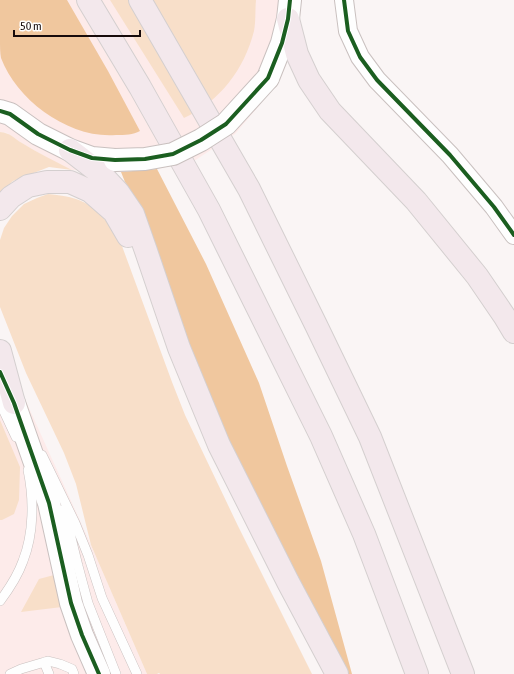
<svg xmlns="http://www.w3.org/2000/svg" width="514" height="674" viewBox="0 0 514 674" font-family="'Asap Condensed',sans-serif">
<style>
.built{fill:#fdebea}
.green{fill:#f8dfc9}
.forest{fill:#f0c79e}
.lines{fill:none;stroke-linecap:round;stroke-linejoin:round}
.lane-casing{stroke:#c9c0bf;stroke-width:10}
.street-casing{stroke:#c9c0bf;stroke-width:20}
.secondary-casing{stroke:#c9c0bf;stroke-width:24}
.highway-casing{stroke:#d4cfcf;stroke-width:24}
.lane{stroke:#fefefe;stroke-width:9}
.street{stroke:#fefefe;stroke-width:18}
.secondary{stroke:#fefefe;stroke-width:22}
.highway{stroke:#f3e8ec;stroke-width:22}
.secondary-bridge-casing{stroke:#c9c0bf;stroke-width:24;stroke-linecap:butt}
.secondary-bridge{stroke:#fefefe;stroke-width:22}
.cycleway-casing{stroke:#fff;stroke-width:6}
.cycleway{stroke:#1b5e20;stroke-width:4}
</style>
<rect width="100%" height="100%" fill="#faf5f5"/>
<path class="built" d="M 0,0 L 296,0 L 269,91 L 258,107 L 235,134 L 194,161 L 157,169 L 121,172 L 72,170 L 49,159 L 20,142 L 7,133 L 0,132 Z
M 0,344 L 91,545 L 147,674 L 0,674 Z"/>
<path class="green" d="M 110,0 L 256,0 C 255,10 256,21 254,31 C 244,70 220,101 184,118 Z
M 0,132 C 11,133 13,138 22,143 C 38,153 55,161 72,170 L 49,167 L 13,181 L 0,193 Z
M 48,194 C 57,195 67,196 76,199 C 98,206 112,227 122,246 L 172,382 L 185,415 L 238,526 L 312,674 L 160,674 L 159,673 L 157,674 L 147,674 L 91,545 L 76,484 L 64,453 L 26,373 L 0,307 L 0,240 L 4,228 L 12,216 L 24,204 L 37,198 Z
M 0,420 L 20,467 L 19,500 L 14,514 L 2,520 L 0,520 Z
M 54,575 L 62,607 L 21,612 L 39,579 Z"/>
<path class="forest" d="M 0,0 L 67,0 L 108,71 L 140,131 C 133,135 125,135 116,135 C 70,139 17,101 1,58 C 0,53 0,46 0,40 C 0,27 0,13 0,0 Z
M 157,169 L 206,264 L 259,383 L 287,466 L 321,561 L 352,674 L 344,674 L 231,446 L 184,330 L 160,259 L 139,203 L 125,182 L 121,172 Z"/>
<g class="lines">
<defs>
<path id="lane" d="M 0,403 L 16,437
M 42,455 L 75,523 L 88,555 L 102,598 L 137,674
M 64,509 L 78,566 L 88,603 L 116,674
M 0,601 C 9,589 18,575 23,561 C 34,533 34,499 28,470
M 44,662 L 49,674
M 10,674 L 21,669 L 48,661 L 60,664 L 72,669 L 74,674"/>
<path id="street" d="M 344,0 L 348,31 L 360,57 L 377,80 L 450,155 L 494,207 L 514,235"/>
<path id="secondary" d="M 268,78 L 282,43 L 288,19 L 290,0
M 0,111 L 10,114 L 38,134 L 70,150 L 92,158 L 115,160
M 6,386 L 14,403 L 49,503 L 71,603 L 82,635 L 99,674"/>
<path id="highway" d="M 88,0 L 140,87 L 209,210 L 321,436 L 364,534 L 417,674
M 140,0 L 249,189 L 316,325 L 370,437 L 463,674
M 288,19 L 297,54 L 309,80 L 330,111 L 416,201 L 477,276 L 505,317 L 514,332
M 70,150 L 101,174 L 118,192 L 133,214 L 146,251 L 179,348 L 219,445 L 288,582 L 337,674
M 0,209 L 11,197 L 28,186 L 47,182 L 70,182 L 90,191 L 114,212 L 128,236
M 0,351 L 14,403"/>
</defs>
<use href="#lane" class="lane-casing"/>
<use href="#street" class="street-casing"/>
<use href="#secondary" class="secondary-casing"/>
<use href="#highway" class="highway-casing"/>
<use href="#lane" class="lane"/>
<use href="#street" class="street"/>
<use href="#secondary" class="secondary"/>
<use href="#highway" class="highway"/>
<defs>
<path id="secondary-bridge" d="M 115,160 L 145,159 L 173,154 L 201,140 L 226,124 L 268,78"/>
</defs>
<use href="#secondary-bridge" class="secondary-bridge-casing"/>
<use href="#secondary-bridge" class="secondary-bridge"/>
<defs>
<path id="cycleway" d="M 344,0 L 348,31 L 360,57 L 377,80 L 450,155 L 494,207 L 514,235
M 0,111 L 10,114 L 38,134 L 70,150 L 92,158 L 115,160 L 145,159 L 173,154 L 201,140 L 226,124 L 268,78 L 282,43 L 288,19 L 290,0
M 0,372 L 14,403 L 49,503 L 71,603 L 82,635 L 99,674"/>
</defs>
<use href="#cycleway" class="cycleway-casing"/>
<use href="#cycleway" class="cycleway"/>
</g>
<path d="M14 30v6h126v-6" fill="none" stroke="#170b0b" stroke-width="2"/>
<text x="20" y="30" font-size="12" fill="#170b0b" stroke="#ffffff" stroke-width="3" paint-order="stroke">50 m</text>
</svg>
